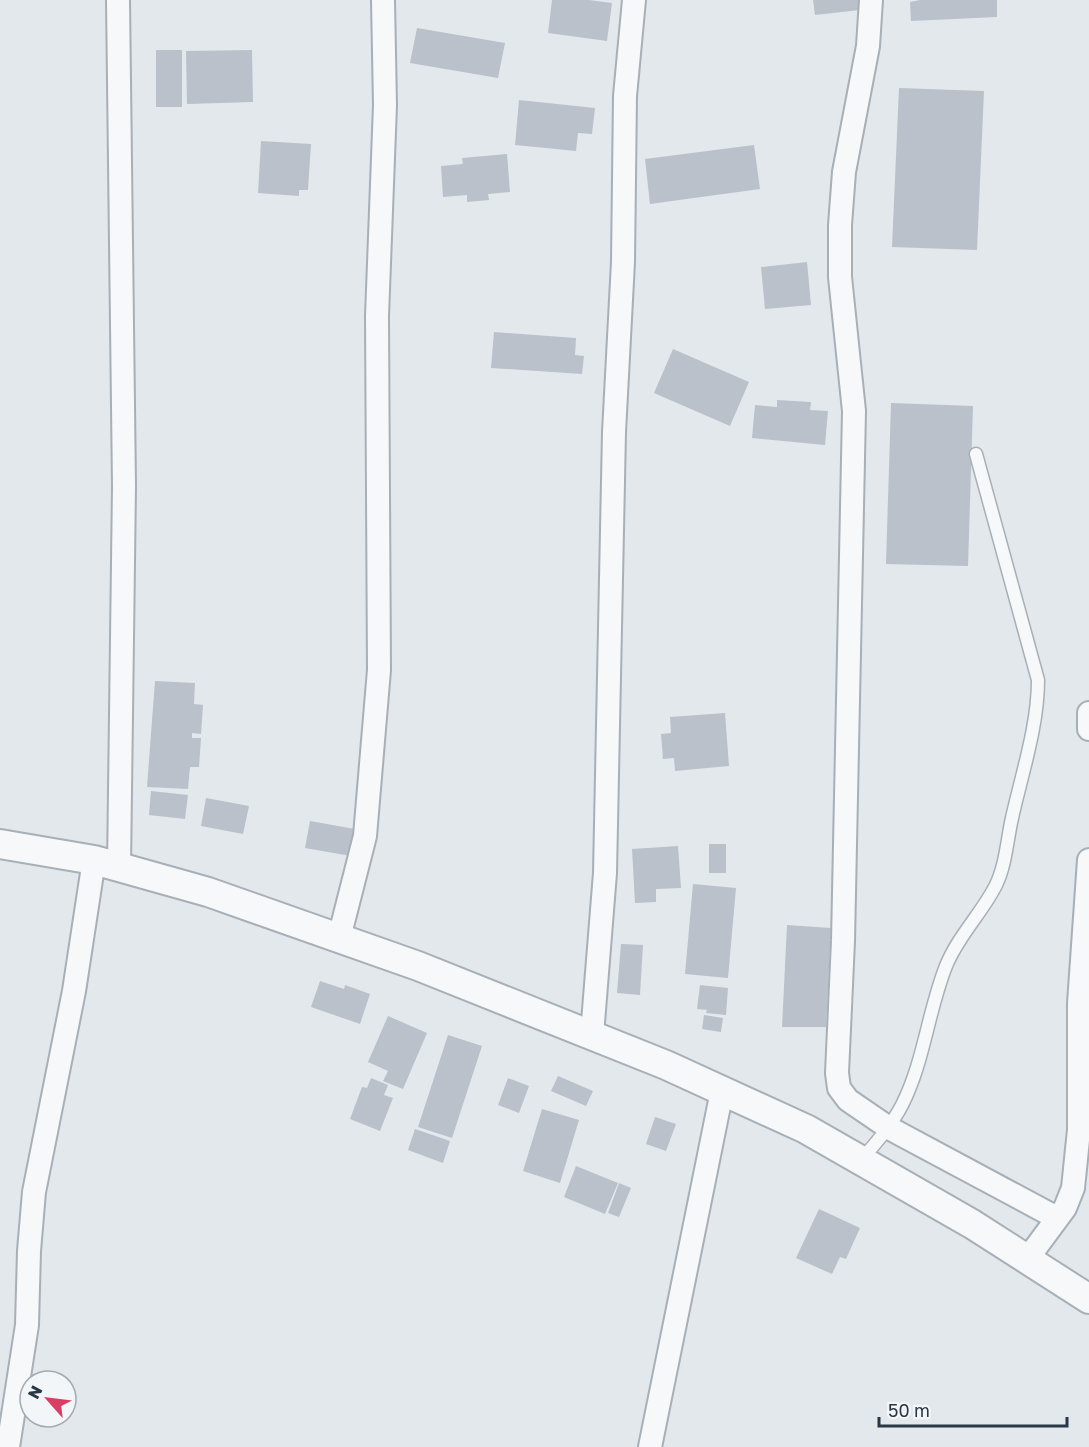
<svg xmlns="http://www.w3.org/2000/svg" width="1089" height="1447" viewBox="0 0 1089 1447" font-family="'Golos Text',sans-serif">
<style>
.building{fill:#bac1cb}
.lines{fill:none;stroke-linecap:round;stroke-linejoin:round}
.service-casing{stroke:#a7afb7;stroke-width:15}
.minor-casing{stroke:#a7afb7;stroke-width:26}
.tertiary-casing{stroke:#a7afb7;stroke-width:32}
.service{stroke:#f6f8fa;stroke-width:12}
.minor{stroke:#f6f8fa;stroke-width:22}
.tertiary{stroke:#f6f8fa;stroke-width:28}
</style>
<rect width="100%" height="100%" fill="#e3e8ec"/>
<path class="building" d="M 552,0 L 589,0 L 612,3 L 607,41 L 548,33 Z
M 813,0 L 859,0 L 860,10 L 815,15 Z
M 920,0 L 997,0 L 997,17 L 911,21 L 910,2 Z
M 417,28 L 505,43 L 498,78 L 410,63 Z
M 156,50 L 182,50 L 182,107 L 156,107 Z
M 252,50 L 253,102 L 187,104 L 186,51 Z
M 899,88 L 984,91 L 977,250 L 892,247 Z
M 519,100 L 595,108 L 592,134 L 578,133 L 576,151 L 515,145 Z
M 261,141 L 311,144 L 308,190 L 299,190 L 299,196 L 258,193 Z
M 754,145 L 760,189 L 650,204 L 645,159 Z
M 507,154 L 510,192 L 488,194 L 489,200 L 467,202 L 467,195 L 443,197 L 441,166 L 463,164 L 462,158 Z
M 807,262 L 811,305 L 765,309 L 761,267 Z
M 494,332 L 576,338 L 575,355 L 584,356 L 582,374 L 491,368 Z
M 673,349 L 749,382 L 730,426 L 654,393 Z
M 777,400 L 811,402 L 810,410 L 828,411 L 825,445 L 752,438 L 755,405 L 777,407 Z
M 891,403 L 973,406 L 968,566 L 886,564 Z
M 155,681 L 195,683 L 194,704 L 203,705 L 201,734 L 192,733 L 192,738 L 201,738 L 199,767 L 190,767 L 188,789 L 147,787 Z
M 725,713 L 729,766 L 675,771 L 674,758 L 663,759 L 661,734 L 671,733 L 670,717 Z
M 151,791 L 188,795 L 185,819 L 149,815 Z
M 206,798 L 249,806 L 243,834 L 201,826 Z
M 310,821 L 355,829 L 351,856 L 305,848 Z
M 709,844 L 726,844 L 726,873 L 709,873 Z
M 678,846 L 681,888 L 656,889 L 656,902 L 635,903 L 632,849 Z
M 693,884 L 736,888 L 728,978 L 685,974 Z
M 787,925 L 831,928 L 826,1027 L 782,1027 Z
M 621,944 L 643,945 L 640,995 L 617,993 Z
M 320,981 L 344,989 L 345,985 L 370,994 L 360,1024 L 311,1007 Z
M 700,985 L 728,988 L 726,1015 L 706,1013 L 707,1010 L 697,1009 Z
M 704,1015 L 723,1018 L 721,1032 L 702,1029 Z
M 388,1016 L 427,1033 L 403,1089 L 383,1081 L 388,1071 L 368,1062 Z
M 448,1035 L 482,1046 L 452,1138 L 418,1127 Z
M 558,1076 L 593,1091 L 586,1106 L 551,1091 Z
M 371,1078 L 388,1085 L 384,1095 L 393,1098 L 380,1131 L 350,1119 L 362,1087 L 367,1088 Z
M 508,1078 L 529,1086 L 519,1113 L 498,1105 Z
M 542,1109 L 579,1120 L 560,1183 L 523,1171 Z
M 655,1117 L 676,1124 L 666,1151 L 646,1144 Z
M 415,1129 L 450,1141 L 443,1163 L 408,1150 Z
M 576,1166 L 618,1183 L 605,1214 L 564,1197 Z
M 619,1183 L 631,1188 L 619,1217 L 608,1213 Z
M 819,1209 L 860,1228 L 846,1259 L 840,1257 L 832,1274 L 796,1258 Z"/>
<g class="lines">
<defs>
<path id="service" d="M 861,1160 C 876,1143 891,1126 902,1105 C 924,1062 928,1011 946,966 C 958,936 982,913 996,885 C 1006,864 1007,840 1012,818 C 1022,773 1038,726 1038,680 L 976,454"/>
<path id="minor" d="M 118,0 L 124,486 L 119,867
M 871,0 L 868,46 L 844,172 L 840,225 L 840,277 L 854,411 L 843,941 L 837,1073 L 839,1088 L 848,1100 L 889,1128 L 1057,1218
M 1089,713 L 1089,729
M 339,938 L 365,836 L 379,670 L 377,316 L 385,105 L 383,0
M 592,1035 L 605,873 L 614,432 L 623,262 L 625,96 L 634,0
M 1028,1258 L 1065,1208 L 1073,1188 L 1079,1130 L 1079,1003 L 1089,860
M 8,1447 L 27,1325 L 29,1251 L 34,1192 L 74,991 L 94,860
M 650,1447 L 722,1091"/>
<path id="tertiary" d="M 0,844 L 94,860 L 208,892 L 418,966 L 666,1065 L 806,1129 L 972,1224 L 1089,1299"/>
</defs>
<use href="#service" class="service-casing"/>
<use href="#minor" class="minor-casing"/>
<use href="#tertiary" class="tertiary-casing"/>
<use href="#service" class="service"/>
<use href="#minor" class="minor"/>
<use href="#tertiary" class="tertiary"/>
</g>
<g transform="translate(48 1399) rotate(298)"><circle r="28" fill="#f3f6f9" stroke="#a2aab2" stroke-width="1.5"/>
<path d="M0-4.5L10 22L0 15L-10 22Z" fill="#db3e65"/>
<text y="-9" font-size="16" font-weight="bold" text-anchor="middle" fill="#293747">N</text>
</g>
<path d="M879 1417v9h188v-9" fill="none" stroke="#293747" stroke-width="3"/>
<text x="888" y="1417" font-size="18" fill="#293747" stroke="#f3f6f9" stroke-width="4.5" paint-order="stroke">50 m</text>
</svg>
